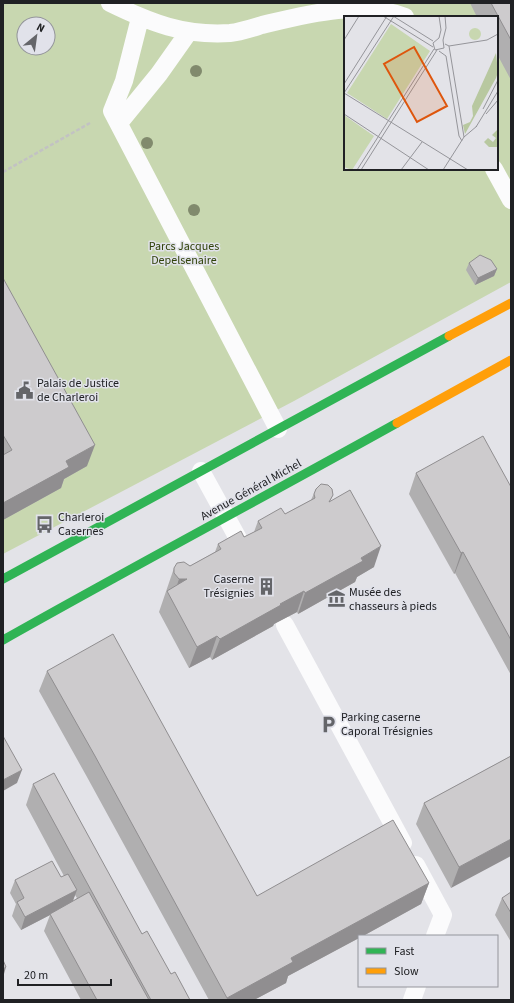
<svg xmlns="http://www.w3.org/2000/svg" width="514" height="1003" viewBox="0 0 514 1003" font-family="'Source Sans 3',sans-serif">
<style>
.green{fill:#c8d7b0;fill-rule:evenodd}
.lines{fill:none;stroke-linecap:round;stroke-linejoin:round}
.path{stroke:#c2c2c3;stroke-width:2.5;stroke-dasharray:4 2;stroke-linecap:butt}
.lane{stroke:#fbfbfc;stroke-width:18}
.fast{stroke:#30b455;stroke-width:9}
.slow{stroke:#ff9f0a;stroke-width:9}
.tree{fill:#818a6d}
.wall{fill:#b0afb0;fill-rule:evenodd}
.shaded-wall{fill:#908e90}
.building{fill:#cdcbcd;stroke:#908e90}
.labels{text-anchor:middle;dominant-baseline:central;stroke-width:3;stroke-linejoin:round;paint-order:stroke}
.park-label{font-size:12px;fill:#304209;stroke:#e1e2ea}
.poi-label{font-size:12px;fill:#202124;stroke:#e1e2ea;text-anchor:start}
.street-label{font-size:12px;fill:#202124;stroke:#e1e2ea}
.inset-road{fill:none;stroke:#95959a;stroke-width:1}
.view{fill:#de560d;fill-opacity:0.15;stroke:#de560d;stroke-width:2}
.inset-edge{fill:none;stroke:#202124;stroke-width:2}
</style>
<rect width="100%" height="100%" fill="#e3e3e8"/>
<path class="green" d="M 3,3 L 511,3 L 511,282 L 294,401 L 3,554 ZM 345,17 L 497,17 L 497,169 L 345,169 ZM 24,24 L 48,24 L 48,48 L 24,48 Z"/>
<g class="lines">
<path class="path" d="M 3,4 L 4,3
M 3,172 L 90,123"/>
<path class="lane" d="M 110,3 C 151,23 184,36 230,33 C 240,32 252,28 262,25 C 308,14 360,0 405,17
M 140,18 L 124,81 L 112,111 L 278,429
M 119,123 L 159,74 L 188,33
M 494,169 L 511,200
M 201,471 L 246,553
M 285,625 L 403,843
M 416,865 L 443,915 L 435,936
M 412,1000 L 417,986"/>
<path class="fast" d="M 3,579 L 449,336
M 3,640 C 134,566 266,496 397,423"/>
<path class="slow" d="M 449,336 L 511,303
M 397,423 L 511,360"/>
</g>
<g class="tree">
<circle cx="196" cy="71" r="6"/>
<circle cx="147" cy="143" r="6"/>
<circle cx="194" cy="210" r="6"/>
</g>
<path class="wall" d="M 470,3 L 511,3 L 511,80 L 497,54 L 497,17 L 477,17 Z
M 469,263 L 497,269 L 494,276 L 475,285 L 466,270 Z
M 3,278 L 87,466 L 64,479 L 61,488 L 3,520 Z
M 416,473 L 511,487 L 511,675 L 455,573 L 454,574 L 409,494 Z
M 316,489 L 333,495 L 330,501 L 374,567 L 357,577 L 355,582 L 298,614 L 297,612 L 274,624 L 273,626 L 212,660 L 210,657 L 189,668 L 159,612 L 174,568 L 190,566 L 215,552 L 218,544 L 244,537 L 254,532 L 258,521 L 285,514 L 311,500 Z
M 47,671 L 257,896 L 429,883 L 421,904 L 363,936 L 359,936 L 359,938 L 288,976 L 286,983 L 254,1000 L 209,1000 L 87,777 L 39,691 Z
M 511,756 L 451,888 L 416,824 L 424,803 Z
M 33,784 L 171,974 L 190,1000 L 81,1000 L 44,931 L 50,915 L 21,930 L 12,916 L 16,904 L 10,893 L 15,880 L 61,877 L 64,876 L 26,805 ZM 75,895 L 77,898 L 73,901 Z
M 511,892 L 511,942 L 495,915 L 502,898 Z"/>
<path class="shaded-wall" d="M 497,269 L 494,276 L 475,285 L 478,278 Z
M 95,445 L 87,466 L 64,479 L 61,488 L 3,520 L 3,503 L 66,461 Z
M 381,546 L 374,567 L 357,577 L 355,582 L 298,614 L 305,593 L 361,558 Z
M 463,552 L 455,573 L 454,574 L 461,553 Z
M 179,579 L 187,579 L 172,600 Z
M 304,591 L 297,612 L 274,624 L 273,626 L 212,660 L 220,639 L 280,604 Z
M 217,636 L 210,657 L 189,668 L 197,647 Z
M 22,770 L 17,783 L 3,791 L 3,780 Z
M 511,839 L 511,856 L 451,888 L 459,867 Z
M 429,883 L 421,904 L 363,936 L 359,936 L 359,938 L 288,976 L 286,983 L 254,1000 L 226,1000 L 227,998 L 291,958 Z
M 77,890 L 72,903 L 50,914 L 50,915 L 21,930 L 25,917 Z
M 6,967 L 4,974 L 3,975 L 3,969 Z"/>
<path class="building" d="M 491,3 L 511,3 L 511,40 Z
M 480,255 L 491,260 L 497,269 L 478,278 L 469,263 Z
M 3,278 L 95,445 L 66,461 L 69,467 L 3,503 L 3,455 L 12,450 L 3,435 Z
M 483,436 L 511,487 L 511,640 L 463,552 L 461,553 L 416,473 Z
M 321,484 L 328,485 L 332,489 L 333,495 L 329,502 L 350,490 L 381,546 L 361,558 L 363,561 L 305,593 L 304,591 L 280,604 L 281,605 L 220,639 L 217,636 L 197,647 L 167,591 L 187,579 L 179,579 L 174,573 L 174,568 L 177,563 L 184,562 L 190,566 L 221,549 L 218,544 L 241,531 L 244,537 L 262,528 L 258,521 L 281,508 L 285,514 L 315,498 L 314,494 L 316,489 Z
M 113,634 L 257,896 L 393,820 L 429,883 L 291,958 L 293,962 L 227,998 L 95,756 L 47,671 Z
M 3,736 L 22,770 L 3,780 Z
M 511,756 L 511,839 L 459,867 L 424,803 Z
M 54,773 L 142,934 L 147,931 L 171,974 L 175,972 L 190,1000 L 151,1000 L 33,784 Z
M 52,861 L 61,877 L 68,874 L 77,890 L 25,917 L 17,902 L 24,898 L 15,880 Z
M 89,892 L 149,1000 L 97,1000 L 50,914 Z
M 511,892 L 511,913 L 502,898 Z
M 3,960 L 6,967 L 3,969 Z"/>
<defs>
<symbol id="civic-bare" viewBox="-9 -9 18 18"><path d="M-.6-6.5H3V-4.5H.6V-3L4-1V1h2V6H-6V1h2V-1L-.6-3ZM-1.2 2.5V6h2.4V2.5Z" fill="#646569" stroke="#e1e2ea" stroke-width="2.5" paint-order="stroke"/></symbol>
<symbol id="bus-bare" viewBox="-9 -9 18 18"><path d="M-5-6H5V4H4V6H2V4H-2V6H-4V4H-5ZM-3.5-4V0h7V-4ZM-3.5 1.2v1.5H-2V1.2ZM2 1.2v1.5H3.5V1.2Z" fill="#646569" stroke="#e1e2ea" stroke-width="2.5" paint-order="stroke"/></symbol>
<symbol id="building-bare" viewBox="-9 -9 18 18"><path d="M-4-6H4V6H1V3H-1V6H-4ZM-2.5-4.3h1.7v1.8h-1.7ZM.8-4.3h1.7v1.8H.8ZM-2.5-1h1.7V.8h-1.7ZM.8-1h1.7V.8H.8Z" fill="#646569" stroke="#e1e2ea" stroke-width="2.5" paint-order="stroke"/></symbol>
<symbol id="museum-bare" viewBox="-9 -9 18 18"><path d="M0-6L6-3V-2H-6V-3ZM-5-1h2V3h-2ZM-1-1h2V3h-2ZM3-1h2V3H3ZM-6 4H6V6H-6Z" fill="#646569" stroke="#e1e2ea" stroke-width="2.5" paint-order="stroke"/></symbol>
<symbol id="parking-bare" viewBox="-9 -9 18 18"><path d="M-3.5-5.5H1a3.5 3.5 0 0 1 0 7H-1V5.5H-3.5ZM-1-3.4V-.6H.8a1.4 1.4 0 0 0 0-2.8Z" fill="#646569" stroke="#e1e2ea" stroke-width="2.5" paint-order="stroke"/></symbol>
</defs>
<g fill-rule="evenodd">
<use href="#civic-bare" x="12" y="378" width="25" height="25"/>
<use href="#bus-bare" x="32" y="512" width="25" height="25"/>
<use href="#building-bare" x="254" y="574" width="25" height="25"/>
<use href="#museum-bare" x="324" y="586" width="25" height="25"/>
<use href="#parking-bare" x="316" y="712" width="25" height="25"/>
</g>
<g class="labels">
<g class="park-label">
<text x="184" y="246">Parcs Jacques<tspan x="184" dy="14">Depelsenaire</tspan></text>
</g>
<g class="poi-label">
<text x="37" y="383">Palais de Justice<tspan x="37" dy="14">de Charleroi</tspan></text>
<text x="58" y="517">Charleroi<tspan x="58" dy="14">Casernes</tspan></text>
<text x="254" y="579" text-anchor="end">Caserne<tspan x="254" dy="14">Trésignies</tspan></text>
<text x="349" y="592">Musée des<tspan x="349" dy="14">chasseurs à pieds</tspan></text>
<text x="341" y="717">Parking caserne<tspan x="341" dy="14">Caporal Trésignies</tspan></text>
</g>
<g class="street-label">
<text transform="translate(251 490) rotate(-29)">Avenue Général Michel</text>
</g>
</g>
<g transform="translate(344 16)">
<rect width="154" height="154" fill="#e3e3e8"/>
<path d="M 47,8 L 86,35 L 43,103 L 3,77 ZM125 18a6 6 0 1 1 12 0a6 6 0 1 1-12 0ZM 0,99 L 30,120 L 8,154 L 0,151 Z" fill="#c8d7b0"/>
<path d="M 152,37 L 154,56 L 152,62 L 121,118 L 119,109 L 126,106 L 129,100 L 128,90 ZM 154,113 L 154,131 L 145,131 L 140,126 L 144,122 L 149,126 L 152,122 L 148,119 Z" fill="#b8c8a0"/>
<path class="inset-road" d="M 39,0 L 89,31M 49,0 L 89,25M 95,22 L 89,27 L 91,34 L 100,32 L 99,24M 95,22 L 97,14 L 95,0M 0,24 L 15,0M 99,24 L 102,12 L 101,0M 101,28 L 105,30 L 143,24 L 154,18M 95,35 L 102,40 L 115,120 L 118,125M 0,68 L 43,0M 0,77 L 124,154M 0,77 L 50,0M 139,93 L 154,64M 0,98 L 85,154M 142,98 L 154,84M 132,111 L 154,75M 120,121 L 133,110M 13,154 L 90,33M 17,154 L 93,34M 57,154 L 78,126M 99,154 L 120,121 L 105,30"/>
<path class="view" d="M 70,31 L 103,90 L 73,106 L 40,48 Z"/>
<rect width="154" height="154" class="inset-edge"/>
</g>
<rect width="514" height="1003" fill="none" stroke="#202124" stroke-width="8"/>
<rect x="358" y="935" width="140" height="52" fill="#e1e2ea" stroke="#94959b"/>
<rect x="366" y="948" width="20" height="6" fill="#30b455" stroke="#94959b"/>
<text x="394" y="955" font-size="12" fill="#202124">Fast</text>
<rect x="366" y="968" width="20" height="6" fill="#ff9f0a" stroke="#94959b"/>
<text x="394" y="975" font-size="12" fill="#202124">Slow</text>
<g transform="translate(36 36) rotate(29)"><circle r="19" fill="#e1e2ea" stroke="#94959b"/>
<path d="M0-3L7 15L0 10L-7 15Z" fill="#646569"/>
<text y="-6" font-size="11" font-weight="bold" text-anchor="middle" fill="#202124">N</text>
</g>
<path d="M18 979v6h93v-6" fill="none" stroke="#202124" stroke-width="2"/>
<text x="24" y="979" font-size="12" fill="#202124" stroke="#e1e2ea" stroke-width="3" paint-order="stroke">20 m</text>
</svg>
